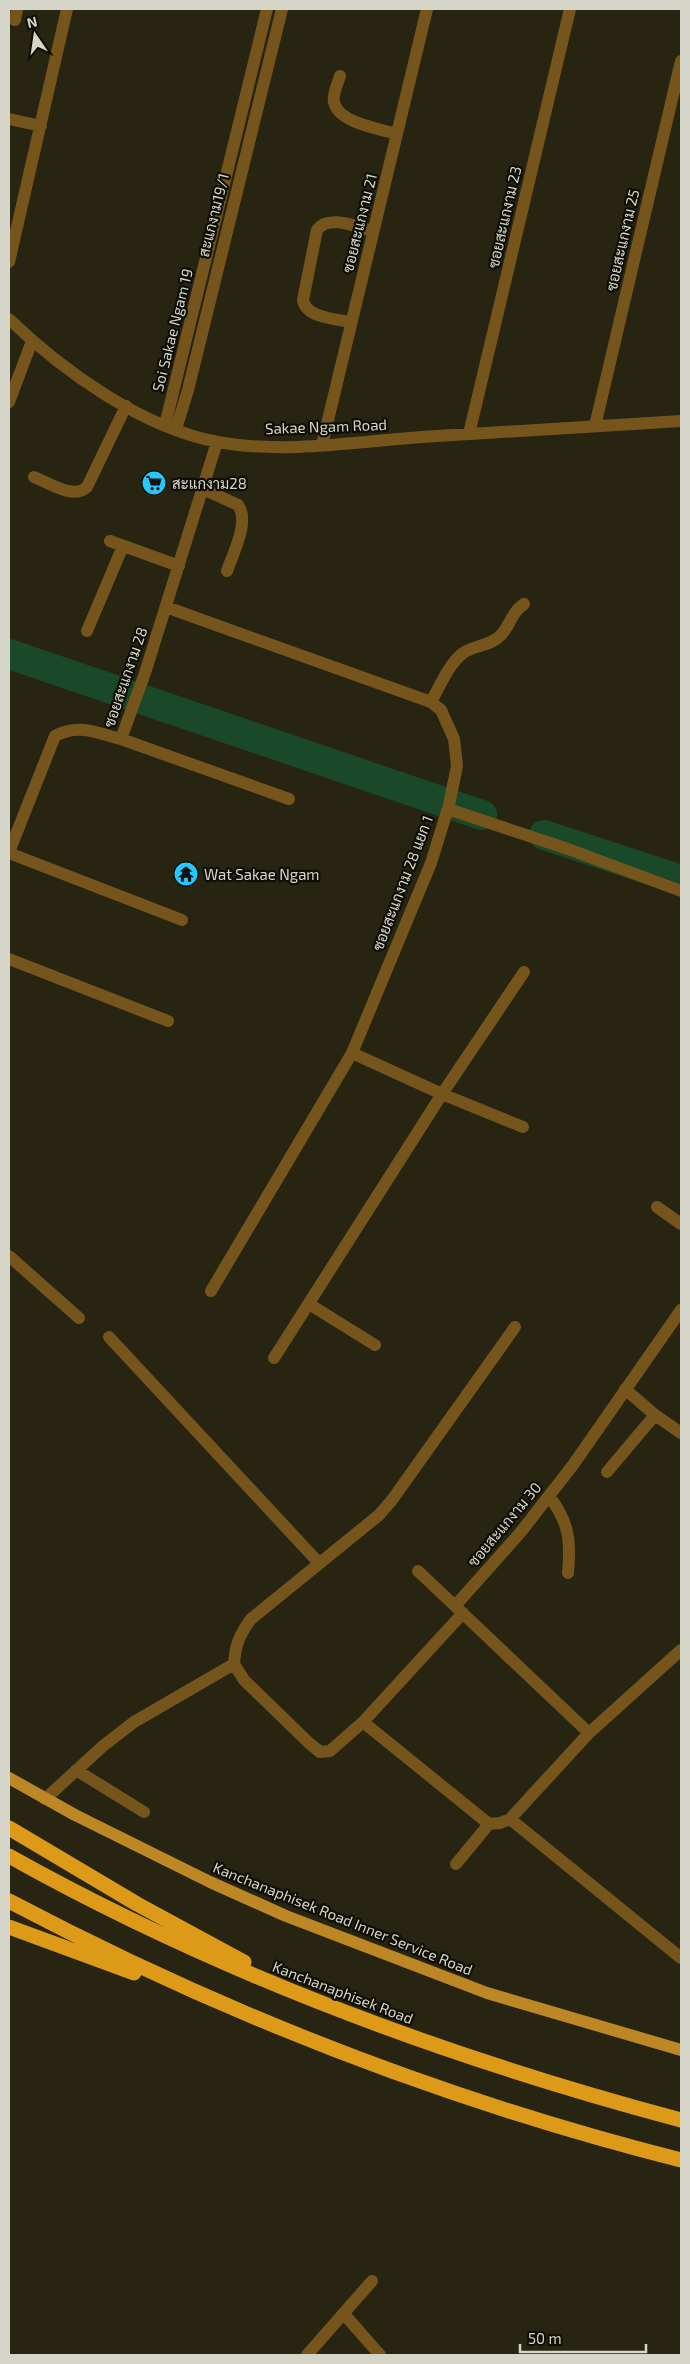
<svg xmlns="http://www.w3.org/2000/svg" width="690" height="2364" viewBox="0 0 690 2364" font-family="'Exo 2',Sarabun,sans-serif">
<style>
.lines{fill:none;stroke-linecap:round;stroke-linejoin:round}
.river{stroke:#194929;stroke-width:30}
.minor{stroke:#76551d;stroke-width:12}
.major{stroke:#bd8725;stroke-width:12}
.highway{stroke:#dc9a18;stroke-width:15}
.labels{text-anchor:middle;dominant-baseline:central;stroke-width:4.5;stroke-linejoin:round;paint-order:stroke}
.street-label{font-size:15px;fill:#d6d5c9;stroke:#0f0e06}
.poi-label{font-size:15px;fill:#d6d5c9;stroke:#0f0e06;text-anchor:start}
</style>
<rect width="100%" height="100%" fill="#272512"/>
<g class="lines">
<path class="river" d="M 9,654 L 482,815
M 544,835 L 681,880"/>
<path class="minor" d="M 15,20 L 17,9
M 340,76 C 338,83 332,95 334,102 C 338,123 380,129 397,134
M 9,119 L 41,126
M 9,262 L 67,9
M 9,319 C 63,371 142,428 218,442 C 282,454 356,442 421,437 C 508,431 595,426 681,421
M 351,322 C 336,319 306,318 303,300 L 317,230 C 328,214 357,227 373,231
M 9,402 L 32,341
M 165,425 L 267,9
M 595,426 L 681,61
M 176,429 L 188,390 L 282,9
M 469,434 L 570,9
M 322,445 L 427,9
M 34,477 C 49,483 74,500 87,487 L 126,406
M 203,489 L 238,505 C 250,522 233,553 227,571
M 110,541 L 179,566
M 166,607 L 431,702 L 441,710 L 454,739 L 457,766 L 449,805 L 431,863 L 352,1053 L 211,1291
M 87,631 L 123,546
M 431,702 C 440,686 448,665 463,653 C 474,645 491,646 501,635 C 512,623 510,614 524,604
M 121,739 L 289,799
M 448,809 L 568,849 L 681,891
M 9,852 L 55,736 C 78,723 97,733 121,739 L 145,673 L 217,442
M 9,853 L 182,920
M 9,959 L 168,1021
M 352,1053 L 442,1094 L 523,1127
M 657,1207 L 681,1224
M 9,1256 L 79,1318
M 309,1304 L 375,1345
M 109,1337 L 319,1563
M 274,1358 L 442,1094 L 524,972
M 655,1415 L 681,1433
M 607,1472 L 655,1415 L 625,1389
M 549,1496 C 569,1522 571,1541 568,1573
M 418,1571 L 455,1606
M 681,1650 L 589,1733 L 510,1819 L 681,1958
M 234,1664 C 235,1645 240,1634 251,1619 L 379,1515 L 392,1500 L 515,1327
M 363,1722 L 489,1824 L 500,1823 L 510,1819
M 589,1733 L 455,1606 L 520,1533 L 573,1465 L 681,1310
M 76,1770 L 144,1812
M 45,1799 L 103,1746 L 134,1722 L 234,1664 L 244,1680 L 309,1743 L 320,1752 L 330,1751 L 363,1722 L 463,1613
M 456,1864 L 489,1824
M 344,2314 L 380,2355
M 307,2355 L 372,2281"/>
<path class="major" d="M 9,1778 L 75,1815 L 210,1882 L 286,1916 L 487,1993 L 681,2050"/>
<path class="highway" d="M 9,1828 L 137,1904 L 244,1962
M 9,1856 C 220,1974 448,2058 681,2120
M 9,1901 C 225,2015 444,2100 681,2160
M 9,1927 L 134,1973"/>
</g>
<defs>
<symbol id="supermarket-disc" viewBox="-11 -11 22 22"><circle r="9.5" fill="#26c9fe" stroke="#0f0e06"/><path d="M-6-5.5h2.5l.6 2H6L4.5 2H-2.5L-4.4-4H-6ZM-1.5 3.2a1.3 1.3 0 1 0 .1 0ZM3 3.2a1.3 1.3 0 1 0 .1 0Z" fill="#111"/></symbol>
<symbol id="temple-disc" viewBox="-11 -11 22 22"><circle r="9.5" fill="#26c9fe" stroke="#0f0e06"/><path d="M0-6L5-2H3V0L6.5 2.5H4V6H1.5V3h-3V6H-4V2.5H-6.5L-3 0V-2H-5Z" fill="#111"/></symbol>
</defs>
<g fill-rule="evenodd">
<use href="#supermarket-disc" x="140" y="469" width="28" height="28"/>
<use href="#temple-disc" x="172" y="860" width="28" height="28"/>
</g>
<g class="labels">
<g class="street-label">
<text transform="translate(213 215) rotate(-76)">สะแกงาม19/1</text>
<text transform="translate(504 217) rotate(-77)">ซอยสะแกงาม 23</text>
<text transform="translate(359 223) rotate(-76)">ซอยสะแกงาม 21</text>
<text transform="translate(622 240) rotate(-77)">ซอยสะแกงาม 25</text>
<text transform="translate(172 330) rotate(-76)">Soi Sakae Ngam 19</text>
<text transform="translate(326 426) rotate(-2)">Sakae Ngam Road</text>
<text transform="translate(125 677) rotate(-71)">ซอยสะแกงาม 28</text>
<text transform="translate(402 883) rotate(-69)">ซอยสะแกงาม 28 แยก 1</text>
<text transform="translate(504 1524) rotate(-50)">ซอยสะแกงาม 30</text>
<text transform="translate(343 1918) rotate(22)">Kanchanaphisek Road Inner Service Road</text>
<text transform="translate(343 1992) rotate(21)">Kanchanaphisek Road</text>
</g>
<g class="poi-label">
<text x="172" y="483">สะแกงาม28</text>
<text x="204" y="874">Wat Sakae Ngam</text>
</g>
</g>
<rect width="690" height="2364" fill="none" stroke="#d6d5c9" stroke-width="20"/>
<g transform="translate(35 35) rotate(347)" stroke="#0f0e06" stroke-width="4" paint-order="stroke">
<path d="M0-4L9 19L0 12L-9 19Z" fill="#d6d5c9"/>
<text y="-8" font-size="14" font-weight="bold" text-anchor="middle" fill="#d6d5c9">N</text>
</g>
<path d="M520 2344v8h126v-8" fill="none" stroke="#d6d5c9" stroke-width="2.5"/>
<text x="528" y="2344" font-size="15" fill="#d6d5c9" stroke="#0f0e06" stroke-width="4" paint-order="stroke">50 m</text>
</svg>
